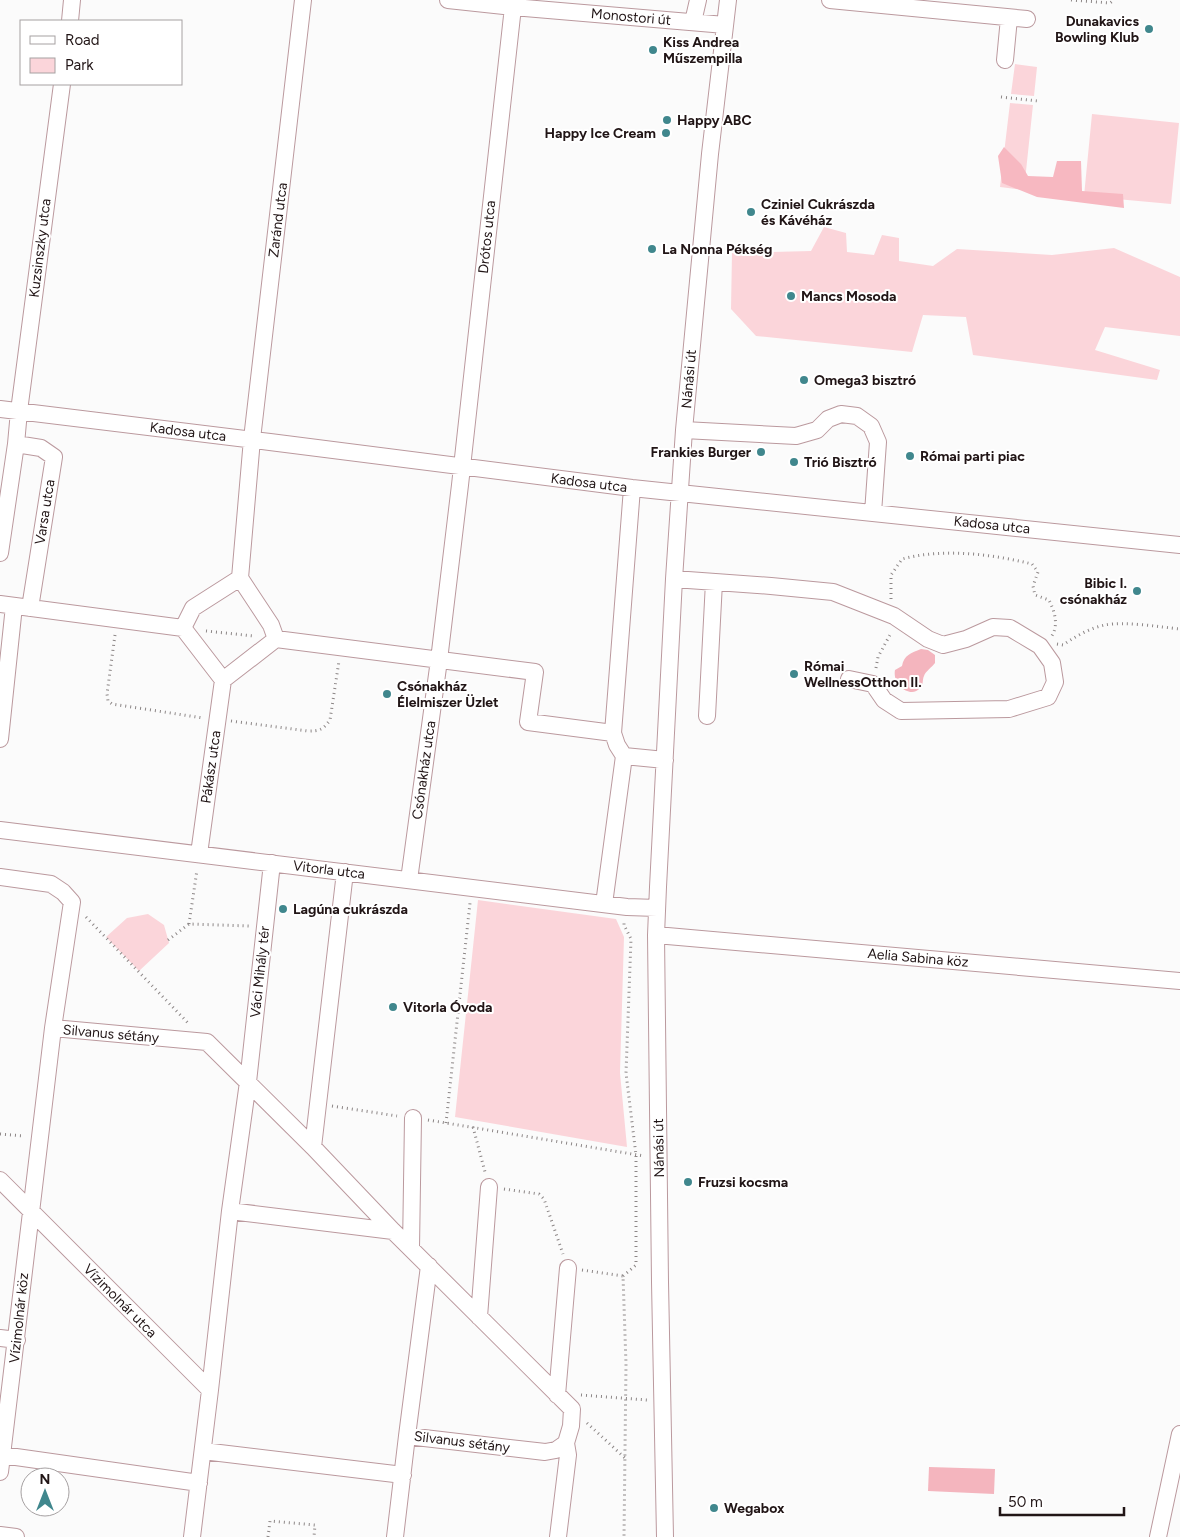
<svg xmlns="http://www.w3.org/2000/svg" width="1180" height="1537" viewBox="0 0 1180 1537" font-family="Figtree,sans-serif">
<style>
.green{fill:#fbd5da}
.forest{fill:#f7b8c1}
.water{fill:#f4b5be}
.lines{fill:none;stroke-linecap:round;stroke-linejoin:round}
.minor-casing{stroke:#bb999e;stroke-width:18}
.path{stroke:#8c8686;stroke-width:3;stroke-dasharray:1 4;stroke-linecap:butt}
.minor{stroke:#fff;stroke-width:16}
.poi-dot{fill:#40878d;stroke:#fff;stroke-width:2}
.labels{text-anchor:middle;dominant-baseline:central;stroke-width:4;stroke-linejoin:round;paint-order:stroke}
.street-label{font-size:14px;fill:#211516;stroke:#fff}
.poi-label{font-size:14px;font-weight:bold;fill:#211516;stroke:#fff;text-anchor:start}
</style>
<rect width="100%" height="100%" fill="#fbfbfb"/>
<path class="green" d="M 1015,64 L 1037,67 L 1034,96 L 1011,94 Z
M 1010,103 L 1033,105 L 1024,190 L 1000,187 Z
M 1092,114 L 1179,123 L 1171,204 L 1084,196 Z
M 824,227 L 846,233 L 847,252 L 874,255 L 882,235 L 899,238 L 899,261 L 933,266 L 957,249 L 1052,255 L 1114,248 L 1180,277 L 1180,336 L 1105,327 L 1095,350 L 1160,370 L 1157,380 L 973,355 L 966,317 L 923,315 L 912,352 L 756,336 L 731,309 L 732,253 L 811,251 Z
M 478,900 L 616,919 L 624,937 L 620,1073 L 627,1147 L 455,1117 Z
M 148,914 L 164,925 L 169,943 L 139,971 L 106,937 L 127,918 Z"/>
<path class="forest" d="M 1004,147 L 1021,164 L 1028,176 L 1053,177 L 1057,161 L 1081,161 L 1082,191 L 1123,194 L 1124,208 L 1037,197 L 1002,183 L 998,156 Z"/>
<path class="water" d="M 921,649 L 928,650 L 935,655 L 935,663 C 932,667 925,672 924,676 C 922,680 924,684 920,688 C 911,699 892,685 895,670 L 902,666 C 904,655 911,653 921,649 Z
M 929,1467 L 995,1469 L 994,1494 L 928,1491 Z"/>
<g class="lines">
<defs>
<path id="minor" d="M 448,0 L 513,7 L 725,25
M 830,0 L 1027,19
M 70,21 L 72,0
M 693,22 L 698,0
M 1005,60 L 1009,18
M 0,409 L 270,442 L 632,488 L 1180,545
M 684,430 L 796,436 L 817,430 L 828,419 L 841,414 L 857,416 L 871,426 L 878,442 L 873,513
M 16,444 L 41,448 L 54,457 L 30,608
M 0,553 L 16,444 L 19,411 L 62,84
M 674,579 L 771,586 L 833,592 L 894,616 L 928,639 L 943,645 L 966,639 L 993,627 L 1010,628 L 1040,646 L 1052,663 L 1055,682 L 1048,697 L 1009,709 L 901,711 L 884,700 L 873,684 L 849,679
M 0,604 L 183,628
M 276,639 L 535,672 L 528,722 L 613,733
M 223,680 L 183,628 L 193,608 L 240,578
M 707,716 L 714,582
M 0,739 L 14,606
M 624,756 L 665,760
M 0,830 L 627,907 L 657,908
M 199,854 L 223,680 L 276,639 L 271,625 L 240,578 L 252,439 L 303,0
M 272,863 L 248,1082 L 230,1211 L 393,1231
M 0,877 L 51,884 L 63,892 L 72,902 L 53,1028 L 207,1042 L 313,1147 L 393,1231 L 572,1409 L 571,1426 L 566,1443 L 568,1455 L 558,1537
M 409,880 L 439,660 L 460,485 L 513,7
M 604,904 L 624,756 L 617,745 L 613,733 L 632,488
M 656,935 L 1180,981
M 313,1147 L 345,872
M 0,1180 L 210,1390 L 192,1537
M 411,1248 L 413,1118
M 429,1266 L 407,1436 L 545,1452 L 556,1450 L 566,1443
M 479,1317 L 489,1187
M 0,1338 L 17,1340
M 210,1390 L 230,1211
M 557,1395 L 568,1268
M 203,1451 L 403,1475
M 2,1455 L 199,1483
M 0,1472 L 53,1028
M 0,1535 L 16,1537
M 395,1537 L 407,1436
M 665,1537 L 660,1282 L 656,935 L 658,887 L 674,579 L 684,430 L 710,154 L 728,0
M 1158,1537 L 1180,1434"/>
</defs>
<use href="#minor" class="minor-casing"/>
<path class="path" d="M 1071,0 L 1110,3 L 1114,0
M 1001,97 L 1038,101
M 891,599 L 891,575 L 902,559 C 943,548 991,554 1032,564 L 1038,572 L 1033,586 L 1035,595 L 1049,600 C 1055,612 1059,626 1051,637
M 206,631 L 254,636
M 115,635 L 107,694 L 108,701 L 112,704 L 203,718
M 1057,644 L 1063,645 C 1076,636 1090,628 1105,625 C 1124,621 1160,627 1180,629
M 876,668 L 878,657 L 891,633
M 231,721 L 308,731 C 319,731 323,730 330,720 L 339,661
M 86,917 L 189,1024
M 189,924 L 197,870
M 168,940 L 189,924 L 249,926
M 332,1106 L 397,1116
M 428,1120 L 644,1156
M 446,1123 L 470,903
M 473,1127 L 485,1172
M 0,1134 L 24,1136
M 504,1189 L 539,1194 L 544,1199 L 563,1254
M 582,1270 L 623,1276 L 626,1364 L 624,1537
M 623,1276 L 636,1265 L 636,1155 L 626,1073 L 631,939 L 624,925 L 624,922
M 581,1395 L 647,1400
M 587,1423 L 625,1458
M 268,1537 L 270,1521 L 315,1525 L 314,1537"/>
<use href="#minor" class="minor"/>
</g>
<g class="poi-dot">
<circle cx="1149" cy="29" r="5"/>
<circle cx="653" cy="50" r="5"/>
<circle cx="667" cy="120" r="5"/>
<circle cx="666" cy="133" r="5"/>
<circle cx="751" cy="212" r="5"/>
<circle cx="652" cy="249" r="5"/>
<circle cx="791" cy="296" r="5"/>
<circle cx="804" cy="380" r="5"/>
<circle cx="761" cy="452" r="5"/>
<circle cx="910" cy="456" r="5"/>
<circle cx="794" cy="462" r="5"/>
<circle cx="1137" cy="591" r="5"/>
<circle cx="794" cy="674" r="5"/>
<circle cx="387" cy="694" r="5"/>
<circle cx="283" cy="909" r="5"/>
<circle cx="393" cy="1007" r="5"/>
<circle cx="688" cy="1182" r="5"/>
<circle cx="714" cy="1508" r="5"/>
</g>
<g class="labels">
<g class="street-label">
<text transform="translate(631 17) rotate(5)">Monostori út</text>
<text transform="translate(278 220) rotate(-83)">Zaránd utca</text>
<text transform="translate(487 237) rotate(-84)">Drótos utca</text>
<text transform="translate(40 248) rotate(-83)">Kuzsinszky utca</text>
<text transform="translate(689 379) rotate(-85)">Nánási út</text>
<text transform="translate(188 432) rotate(7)">Kadosa utca</text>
<text transform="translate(589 483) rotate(7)">Kadosa utca</text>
<text transform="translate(45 512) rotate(-81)">Varsa utca</text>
<text transform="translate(992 525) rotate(6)">Kadosa utca</text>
<text transform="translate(211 767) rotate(-82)">Pákász utca</text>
<text transform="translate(424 770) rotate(-82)">Csónakház utca</text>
<text transform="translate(329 870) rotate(7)">Vitorla utca</text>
<text transform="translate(918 958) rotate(5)">Aelia Sabina köz</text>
<text transform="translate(260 972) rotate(-84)">Váci Mihály tér</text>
<text transform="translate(111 1034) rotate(5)">Silvanus sétány</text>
<text transform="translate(659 1148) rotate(-91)">Nánási út</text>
<text transform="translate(120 1301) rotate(45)">Vízimolnár utca</text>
<text transform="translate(19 1318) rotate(-84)">Vízimolnár köz</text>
<text transform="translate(462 1442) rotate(7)">Silvanus sétány</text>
</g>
<g class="poi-label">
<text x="1139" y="21" text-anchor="end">Dunakavics<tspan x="1139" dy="16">Bowling Klub</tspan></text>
<text x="663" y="42">Kiss Andrea<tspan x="663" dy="16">Műszempilla</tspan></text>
<text x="677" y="120">Happy ABC</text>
<text x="656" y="133" text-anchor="end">Happy Ice Cream</text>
<text x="761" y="204">Cziniel Cukrászda<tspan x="761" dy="16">és Kávéház</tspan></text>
<text x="662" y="249">La Nonna Pékség</text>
<text x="801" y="296">Mancs Mosoda</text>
<text x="814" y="380">Omega3 bisztró</text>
<text x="751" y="452" text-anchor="end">Frankies Burger</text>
<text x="920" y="456">Római parti piac</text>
<text x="804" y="462">Trió Bisztró</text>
<text x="1127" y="583" text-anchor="end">Bibic I.<tspan x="1127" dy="16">csónakház</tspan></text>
<text x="804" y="666">Római<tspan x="804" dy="16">WellnessOtthon II.</tspan></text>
<text x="397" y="686">Csónakház<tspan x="397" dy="16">Élelmiszer Üzlet</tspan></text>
<text x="293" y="909">Lagúna cukrászda</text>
<text x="403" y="1007">Vitorla Óvoda</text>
<text x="698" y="1182">Fruzsi kocsma</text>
<text x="724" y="1508">Wegabox</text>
</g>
</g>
<rect x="20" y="20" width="162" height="65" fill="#ffffff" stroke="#a6a1a2"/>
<rect x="30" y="36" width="25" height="8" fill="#ffffff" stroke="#a6a1a2"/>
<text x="65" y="45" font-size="15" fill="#211516">Road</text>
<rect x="30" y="58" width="25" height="15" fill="#fbd5da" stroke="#a6a1a2"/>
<text x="65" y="70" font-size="15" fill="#211516">Park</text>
<g transform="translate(45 1492)"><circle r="24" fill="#ffffff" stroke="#a6a1a2"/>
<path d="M0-4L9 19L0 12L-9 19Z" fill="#40878d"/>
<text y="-8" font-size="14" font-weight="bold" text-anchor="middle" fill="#211516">N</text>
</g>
<path d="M1000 1507v8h124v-8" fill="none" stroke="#211516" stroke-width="2.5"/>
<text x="1008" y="1507" font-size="15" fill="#211516" stroke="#ffffff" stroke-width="4" paint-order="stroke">50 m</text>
</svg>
